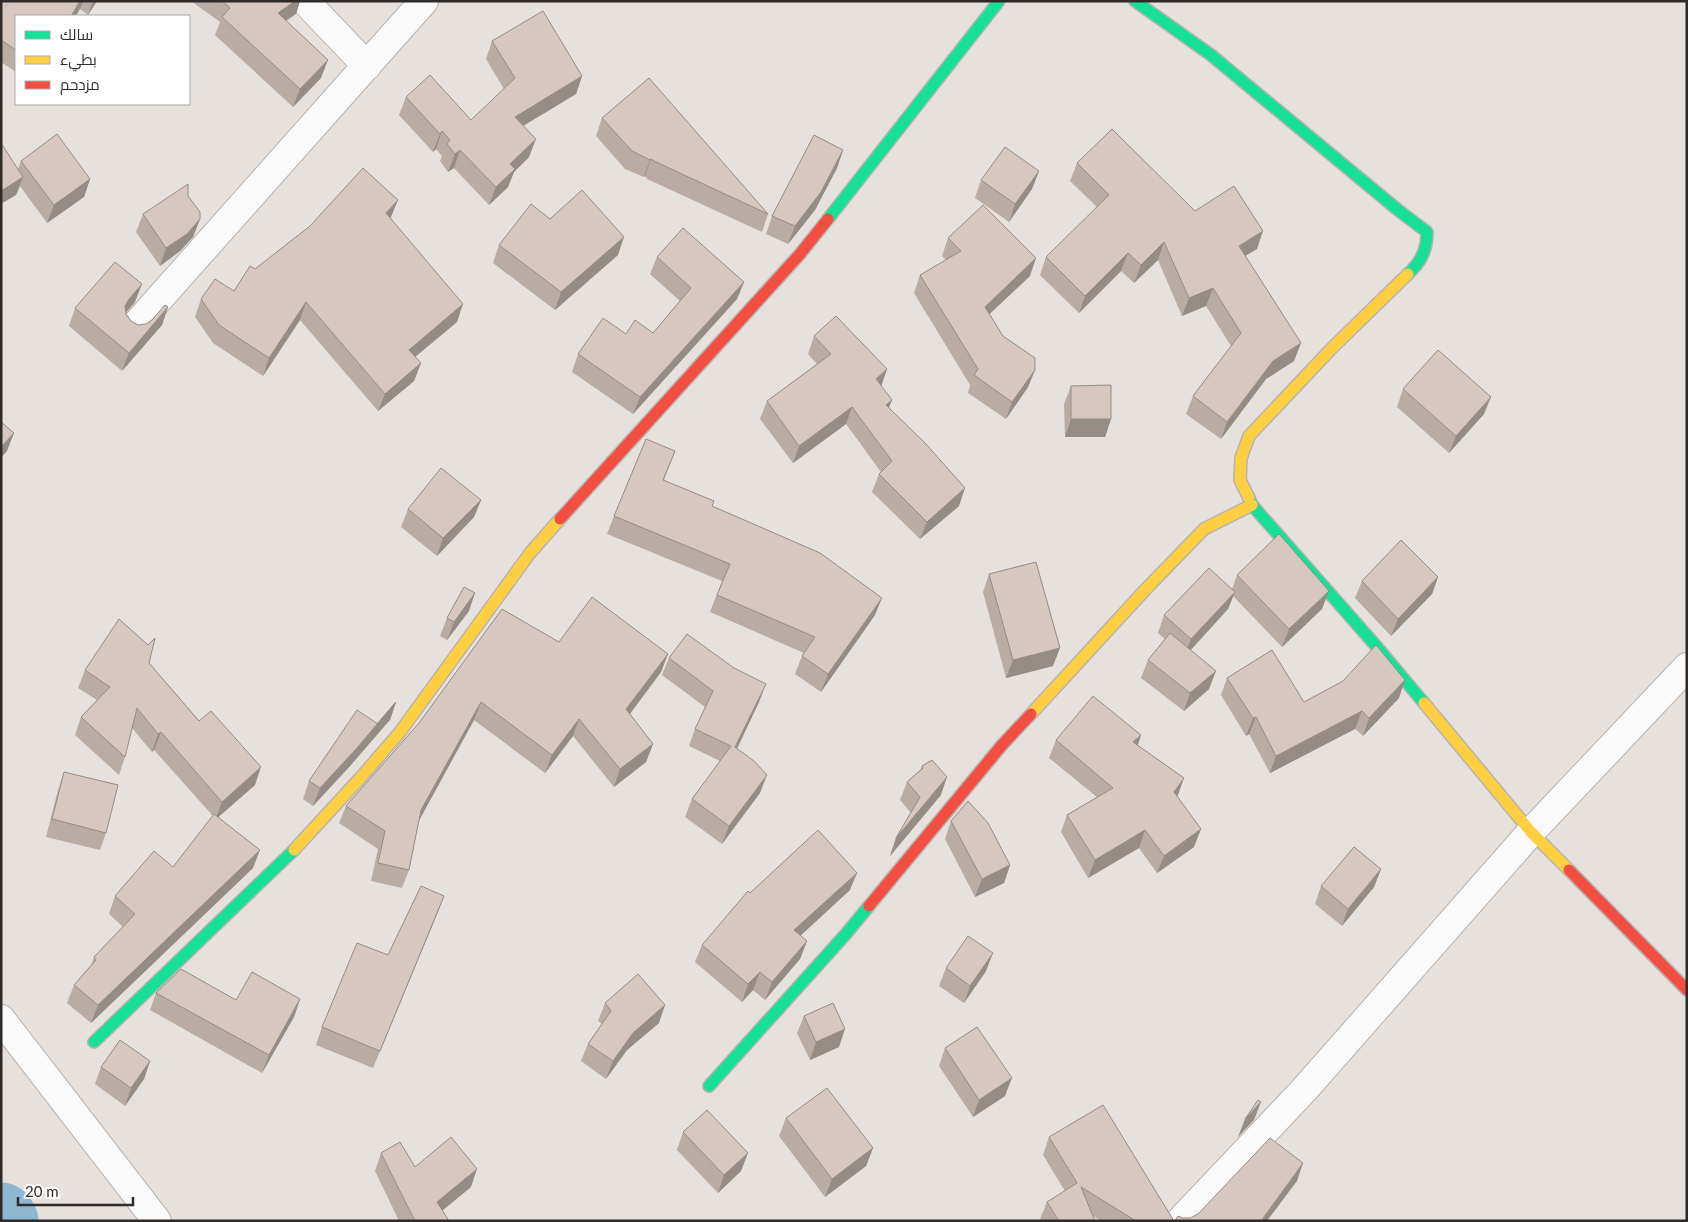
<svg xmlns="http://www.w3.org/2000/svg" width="1688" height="1222" viewBox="0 0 1688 1222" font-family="Lato,Cairo,sans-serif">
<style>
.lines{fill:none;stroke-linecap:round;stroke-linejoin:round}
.river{stroke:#8eb8d2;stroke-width:69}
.street-casing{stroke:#b7b3b0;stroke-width:30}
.fast-casing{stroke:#b7b3b0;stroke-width:14}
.slow-casing{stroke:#b7b3b0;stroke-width:14}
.jam-casing{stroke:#b7b3b0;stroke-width:14}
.street{stroke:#fbfafa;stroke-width:28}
.fast{stroke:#16e098;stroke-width:11}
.slow{stroke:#ffcf43;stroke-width:11}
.jam{stroke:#f24e42;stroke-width:11}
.wall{fill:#b8aca5}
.shaded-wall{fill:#968c86}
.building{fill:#d6c8c0;stroke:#968c86}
</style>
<rect width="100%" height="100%" fill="#e6e1dc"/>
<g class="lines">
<path class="river" d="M 1,1217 L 4,1221"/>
<defs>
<path id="street" d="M 305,1 L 367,66
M 134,327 L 424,1
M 1,1019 L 157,1221
M 1180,1221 L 1304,1090 L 1531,832 L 1687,667"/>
<path id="fast" d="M 1135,1 L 1211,55 L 1398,210 L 1427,232 C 1427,250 1421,262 1408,274
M 828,219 L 999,1
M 1249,498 L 1252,505 L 1377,647 L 1424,703
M 94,1042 L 294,850
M 709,1086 L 845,935 L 869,906"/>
<path id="slow" d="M 1249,498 L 1240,480 L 1241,458 L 1249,436 L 1333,347 L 1408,274
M 1424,703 L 1531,832 L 1569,870
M 1031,714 L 1145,590 L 1204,529 L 1252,505
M 294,850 L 362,776 L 400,732 L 530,553 L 560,519"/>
<path id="jam" d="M 560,519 L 800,254 L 828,219
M 1569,870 L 1687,990
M 869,906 L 1002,745 L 1031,714"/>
</defs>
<use href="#street" class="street-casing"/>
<use href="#fast" class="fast-casing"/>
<use href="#slow" class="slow-casing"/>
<use href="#jam" class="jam-casing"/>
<use href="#street" class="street"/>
<use href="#fast" class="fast"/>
<use href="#slow" class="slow"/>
<use href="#jam" class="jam"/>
</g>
<path class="wall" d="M 1,1 L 97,1 L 88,15 L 80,9 L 16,16 L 16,72 L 1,62 Z
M 191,1 L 300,1 L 296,14 L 286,21 L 321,78 L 293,107 L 215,35 L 220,22 Z
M 492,41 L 582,76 L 576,94 L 523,126 L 529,157 L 514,172 L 508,187 L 489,205 L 454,168 L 448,172 L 440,161 L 442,156 L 436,149 L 433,152 L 399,115 L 406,97 L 471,120 L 504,89 L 486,59 Z
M 602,118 L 768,214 L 762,232 L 647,179 L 645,176 L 644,177 L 625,169 L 596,136 Z
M 843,150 L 837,168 L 815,210 L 788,244 L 766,234 L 772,216 Z
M 21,161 L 90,179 L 84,197 L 47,223 L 20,186 L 16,195 L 18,169 Z
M 1077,163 L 1195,211 L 1257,249 L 1245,256 L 1301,343 L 1294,361 L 1266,379 L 1221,439 L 1186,414 L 1193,396 L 1231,346 L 1206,306 L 1182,316 L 1158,260 L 1134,283 L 1121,271 L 1079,313 L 1040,275 L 1046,257 L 1097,207 L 1070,181 Z
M 1039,171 L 1032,189 L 1009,222 L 975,198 L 981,180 Z
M 188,196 L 200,219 L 193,237 L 180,251 L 160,266 L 136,232 L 143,214 Z
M 391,217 L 391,218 L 457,322 L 415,357 L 421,363 L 414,381 L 378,411 L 300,320 L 263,376 L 213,343 L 195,317 L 201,299 L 234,291 L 255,269 Z
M 550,219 L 618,255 L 555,310 L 493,263 L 499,245 Z
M 948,238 L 1030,276 L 989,314 L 1003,336 L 1035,370 L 1028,387 L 1006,419 L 968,393 L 970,385 L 914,293 L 920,275 L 946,260 L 942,256 Z
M 657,257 L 744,282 L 737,299 L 633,414 L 572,372 L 578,354 L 626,334 L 653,333 L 680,301 L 650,274 Z
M 135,302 L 126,313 L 131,321 L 138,325 L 146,324 L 168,307 L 162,325 L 122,371 L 69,326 L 75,308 Z
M 814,336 L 881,386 L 889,408 L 959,506 L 920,539 L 872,492 L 879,474 L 881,472 L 846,424 L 793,463 L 760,419 L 767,401 L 817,364 L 808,354 Z
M 1071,386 L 1111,419 L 1105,437 L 1065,437 L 1064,404 Z
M 1403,389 L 1484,414 L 1449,453 L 1397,407 Z
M 675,451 L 664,480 L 712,506 L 875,615 L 821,692 L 795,674 L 802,656 L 804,653 L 710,612 L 722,581 L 607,534 L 614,516 Z
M 481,500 L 474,517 L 437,556 L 401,527 L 408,509 Z
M 989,574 L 1053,666 L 1006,678 L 983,592 Z
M 1237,575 L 1322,609 L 1282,647 L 1233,596 L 1228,609 L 1191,650 L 1209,689 L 1184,711 L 1141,678 L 1148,660 L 1165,639 L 1158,633 L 1164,615 L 1232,589 Z
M 1438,577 L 1432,594 L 1391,636 L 1355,598 L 1362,581 Z
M 469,611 L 447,640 L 440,636 L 447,618 Z
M 559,642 L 668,654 L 661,672 L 630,714 L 653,744 L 646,762 L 614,787 L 573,736 L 545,773 L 474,720 L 419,820 L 409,870 L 402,888 L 371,881 L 378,849 L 339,823 L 346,806 Z
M 669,658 L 759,702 L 737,749 L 760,793 L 722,844 L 685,817 L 692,799 L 720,761 L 689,746 L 695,729 L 705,707 L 662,675 Z
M 149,663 L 255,785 L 218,817 L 253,868 L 91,1023 L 67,1003 L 74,985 L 91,965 L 94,957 L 123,927 L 109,914 L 115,896 L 173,867 L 213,816 L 154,750 L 152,752 L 132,728 L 125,757 L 119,775 L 75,735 L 81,717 L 97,700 L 78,688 L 85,670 Z
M 1227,678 L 1304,702 L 1399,698 L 1363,736 L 1355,729 L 1270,773 L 1249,734 L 1246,736 L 1221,695 Z
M 396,702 L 390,720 L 388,722 L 350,766 L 313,806 L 303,799 L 309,781 L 378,724 Z
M 1141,735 L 1138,745 L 1177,796 L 1194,847 L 1157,873 L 1139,848 L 1088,878 L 1061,832 L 1067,815 L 1097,797 L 1049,758 L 1056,740 Z
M 922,766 L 941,795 L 890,856 L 896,838 L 911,813 L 900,800 L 907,782 L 921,769 Z
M 64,772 L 106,833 L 100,850 L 46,837 L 58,790 Z
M 951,821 L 1010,865 L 1004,883 L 975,897 L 945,839 Z
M 1381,869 L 1374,887 L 1342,926 L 1315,904 L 1321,886 Z
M 850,890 L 800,936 L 807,941 L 800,959 L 765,1000 L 753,990 L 742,1002 L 695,962 L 702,945 L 750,893 Z
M 444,896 L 437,914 L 373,1068 L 316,1045 L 322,1027 L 388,955 Z
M 946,968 L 986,971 L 964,1003 L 939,986 Z
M 156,993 L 236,1000 L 300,999 L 294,1017 L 262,1073 L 150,1010 Z
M 605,1003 L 659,1023 L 627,1050 L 606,1079 L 581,1061 L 588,1044 L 602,1024 L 598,1021 Z
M 804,1016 L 839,1047 L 810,1060 L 797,1033 Z
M 945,1048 L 1005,1096 L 973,1117 L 939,1066 Z
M 150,1061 L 144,1079 L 125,1106 L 95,1084 L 101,1067 Z
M 786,1118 L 873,1148 L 866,1166 L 825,1197 L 779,1136 Z
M 683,1132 L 741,1171 L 718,1193 L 677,1150 Z
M 1049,1137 L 1174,1221 L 1101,1221 L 1093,1216 L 1095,1221 L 1041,1221 L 1040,1219 L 1047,1202 L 1065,1191 L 1043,1155 Z
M 381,1153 L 415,1167 L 471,1187 L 442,1210 L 449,1221 L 399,1221 L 375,1171 Z"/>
<path class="shaded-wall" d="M 80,1 L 83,1 L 80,9 L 76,16 L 71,16 Z
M 93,1 L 97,1 L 88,15 Z
M 295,1 L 300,1 L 296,14 L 271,30 L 278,13 Z
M 328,60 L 321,78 L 293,107 L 300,89 Z
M 582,76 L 576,94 L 508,135 L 515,117 Z
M 442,131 L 436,149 L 433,152 L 440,134 Z
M 536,139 L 529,157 L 514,172 L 508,187 L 489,205 L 496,187 L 510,164 Z
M 460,150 L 454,168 L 448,172 L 455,154 Z
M 843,150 L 837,168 L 815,210 L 788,244 L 795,226 Z
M 651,159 L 645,176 L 644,177 L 650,160 Z
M 1039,171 L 1032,189 L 1009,222 L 1015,204 Z
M 23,177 L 16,195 L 1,204 L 1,191 Z
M 90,179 L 84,197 L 47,223 L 54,205 Z
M 398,200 L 391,217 L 380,231 L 386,213 Z
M 200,219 L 193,237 L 180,251 L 160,266 L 166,248 Z
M 1263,231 L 1257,249 L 1232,264 L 1239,246 Z
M 624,237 L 618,255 L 555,310 L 561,292 Z
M 1164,242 L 1158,260 L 1134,283 L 1141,265 Z
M 1128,253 L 1121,271 L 1079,313 L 1085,296 Z
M 1036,258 L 1030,276 L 978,325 L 985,307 Z
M 744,282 L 737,299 L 633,414 L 640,397 Z
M 142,284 L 135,302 L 122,317 L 125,306 L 129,299 Z
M 1213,288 L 1206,306 L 1182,316 L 1189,298 Z
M 306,302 L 300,320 L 263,376 L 269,358 Z
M 463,304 L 457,322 L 403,367 L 409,350 Z
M 168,307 L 162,325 L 122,371 L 129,353 Z
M 1301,343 L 1294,361 L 1266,379 L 1221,439 L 1227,422 L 1273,361 Z
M 421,363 L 414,381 L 378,411 L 385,394 Z
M 887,369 L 881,387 L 876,379 Z
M 1035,370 L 1028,387 L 1006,419 L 1012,402 Z
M 1491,397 L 1484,414 L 1449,453 L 1456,436 Z
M 892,400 L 885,418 L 886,405 Z
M 852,407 L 846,424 L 793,463 L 799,446 Z
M 1071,419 L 1111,419 L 1105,437 L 1065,437 Z
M 14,433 L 7,451 L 1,458 L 1,447 Z
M 965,488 L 959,506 L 920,539 L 927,522 Z
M 481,500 L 474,517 L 437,556 L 443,538 Z
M 1438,577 L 1432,594 L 1391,636 L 1398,619 Z
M 1329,591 L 1322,609 L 1282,647 L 1289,629 Z
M 1235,592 L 1228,609 L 1184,657 L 1191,639 Z
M 475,593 L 469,611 L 447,640 L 454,622 Z
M 882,598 L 875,615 L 821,692 L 828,674 Z
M 1060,648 L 1053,666 L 1006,678 L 1013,660 Z
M 668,654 L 661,672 L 620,727 L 626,709 Z
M 1216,671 L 1209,689 L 1184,711 L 1190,693 Z
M 1405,680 L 1399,698 L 1363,736 L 1369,718 Z
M 766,684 L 759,702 L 729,765 L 735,747 Z
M 396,702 L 390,720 L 388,722 L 350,766 L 313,806 L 320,788 Z
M 481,702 L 474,720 L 415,828 L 421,810 Z
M 1362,711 L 1355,729 L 1270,773 L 1276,756 Z
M 1256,717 L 1249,734 L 1246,736 L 1253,718 Z
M 579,719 L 573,736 L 545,773 L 552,755 Z
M 161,732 L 154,750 L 152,752 L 158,734 Z
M 1141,735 L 1135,753 L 1133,742 Z
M 653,744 L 646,762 L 614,787 L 620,769 Z
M 261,767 L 255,785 L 215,820 L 222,802 Z
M 767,775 L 760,793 L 722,844 L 729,826 Z
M 947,777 L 941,795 L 890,856 L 896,838 Z
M 1184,778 L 1178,795 L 1168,809 L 1174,792 Z
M 1201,829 L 1194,847 L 1157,873 L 1164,856 Z
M 1145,830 L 1139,848 L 1088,878 L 1095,860 Z
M 260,850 L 253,868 L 91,1023 L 98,1005 Z
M 1010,865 L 1004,883 L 975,897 L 982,879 Z
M 1381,869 L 1374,887 L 1342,926 L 1348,909 Z
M 857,873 L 850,890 L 787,948 L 794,930 Z
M 444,896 L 437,914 L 373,1068 L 380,1051 Z
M 807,941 L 800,959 L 765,1000 L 772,982 Z
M 993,953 L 986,971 L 964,1003 L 970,986 Z
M 760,972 L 753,990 L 742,1002 L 748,984 Z
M 300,999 L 294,1017 L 262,1073 L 269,1055 Z
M 665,1005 L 659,1023 L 627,1050 L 606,1079 L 613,1061 L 633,1033 Z
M 845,1029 L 839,1047 L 810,1060 L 816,1042 Z
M 150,1061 L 144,1079 L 125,1106 L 131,1088 Z
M 1012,1078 L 1005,1096 L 973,1117 L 979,1100 Z
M 1261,1102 L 1254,1120 L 1238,1137 L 1245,1119 Z
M 873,1148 L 866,1166 L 825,1197 L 832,1179 Z
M 748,1153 L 741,1171 L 718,1193 L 724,1175 Z
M 1303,1163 L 1297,1181 L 1267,1221 L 1261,1221 Z
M 477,1169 L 471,1187 L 431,1220 L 437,1202 Z"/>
<path class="building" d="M 1,1 L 80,1 L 71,16 L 16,16 L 16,50 L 1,40 Z
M 222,1 L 295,1 L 278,13 L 328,60 L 300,89 L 222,17 L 230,8 Z
M 543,11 L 582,76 L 515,117 L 536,139 L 510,164 L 515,169 L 496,187 L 460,150 L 455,154 L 447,144 L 450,140 L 442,131 L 440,134 L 406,97 L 430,75 L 471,120 L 515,78 L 492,41 Z
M 649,78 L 768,214 L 654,161 L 651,159 L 650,160 L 632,151 L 602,118 Z
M 1112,129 L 1195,211 L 1234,186 L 1263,231 L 1239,246 L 1301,343 L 1273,361 L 1227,422 L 1193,396 L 1241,333 L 1213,288 L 1189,298 L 1164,242 L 1141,265 L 1128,253 L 1085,296 L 1046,257 L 1109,195 L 1077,163 Z
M 57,134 L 90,179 L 54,205 L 21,161 Z
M 814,135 L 843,150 L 821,192 L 795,226 L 772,216 Z
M 1,143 L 23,177 L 1,191 Z
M 1005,147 L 1039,171 L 1015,204 L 981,180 Z
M 363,168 L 398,200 L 386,213 L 463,304 L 409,350 L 421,363 L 385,394 L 306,302 L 269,358 L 219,325 L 201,299 L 215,279 L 234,291 L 250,266 L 255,269 L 310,226 Z
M 188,184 L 188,196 L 200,212 L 200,219 L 187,234 L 166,248 L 143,214 Z
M 582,190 L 624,237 L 561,292 L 499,245 L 531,204 L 550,219 Z
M 983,205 L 1036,258 L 985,307 L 1003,336 L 1035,358 L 1035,370 L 1012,402 L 974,375 L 978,369 L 920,275 L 961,251 L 948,238 Z
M 683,228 L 744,282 L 640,397 L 578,354 L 603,318 L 626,334 L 635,320 L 653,333 L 691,288 L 657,257 Z
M 115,262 L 142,284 L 129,299 L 125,306 L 126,314 L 131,321 L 138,325 L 146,324 L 152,320 L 165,305 L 168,307 L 129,353 L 75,308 Z
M 836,316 L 887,369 L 876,379 L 892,400 L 886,405 L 925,443 L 965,488 L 927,522 L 879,474 L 892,461 L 852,407 L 799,446 L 767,401 L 831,354 L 814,336 Z
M 1438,350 L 1491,397 L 1456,436 L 1403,389 Z
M 1111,385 L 1111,419 L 1071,419 L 1071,386 Z
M 1,422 L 14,433 L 1,447 Z
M 646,439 L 675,451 L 663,480 L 714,501 L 712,506 L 820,553 L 882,598 L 828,674 L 802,656 L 815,637 L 717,595 L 730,564 L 614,516 Z
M 441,468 L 481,500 L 443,538 L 408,509 Z
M 1279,534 L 1329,591 L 1289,629 L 1237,575 Z
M 1401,540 L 1438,577 L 1398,619 L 1362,581 Z
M 1036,562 L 1060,648 L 1013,660 L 989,574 Z
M 1209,568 L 1235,592 L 1191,639 L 1164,615 Z
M 464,587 L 475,593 L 454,622 L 447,618 Z
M 592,597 L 668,654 L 626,709 L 653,744 L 620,769 L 579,719 L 552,755 L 481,702 L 421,810 L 409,870 L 378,863 L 385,831 L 346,806 L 419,723 L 502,609 L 559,642 Z
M 119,619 L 148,645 L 155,638 L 149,663 L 199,721 L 211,711 L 261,767 L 222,802 L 161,732 L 158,734 L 137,708 L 125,757 L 81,717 L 110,687 L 85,670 Z
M 1170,633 L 1216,671 L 1190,693 L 1148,660 Z
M 687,634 L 734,668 L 766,684 L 735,747 L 754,761 L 767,775 L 729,826 L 692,799 L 731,746 L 695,729 L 713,691 L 669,658 Z
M 1376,645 L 1405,680 L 1369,718 L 1362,711 L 1276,756 L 1256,717 L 1253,718 L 1227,678 L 1272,650 L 1304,702 L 1343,681 Z
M 1093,696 L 1141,735 L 1133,742 L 1184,778 L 1174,792 L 1201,829 L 1164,856 L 1145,830 L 1095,860 L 1067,815 L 1113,788 L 1056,740 Z
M 396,702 L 394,704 L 357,748 L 320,788 L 309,781 L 357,710 L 378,724 Z
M 932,760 L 947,777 L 896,838 L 920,797 L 907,782 L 923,768 L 922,766 Z
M 64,772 L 118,785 L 106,833 L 52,819 Z
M 968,801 L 988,823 L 1010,865 L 982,879 L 951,821 Z
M 214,814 L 260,850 L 98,1005 L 74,985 L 96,960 L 94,957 L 135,914 L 115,896 L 154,851 L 173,867 Z
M 818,830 L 857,873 L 794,930 L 807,941 L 772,982 L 760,972 L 748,984 L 702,945 L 748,891 L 750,893 Z
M 1354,847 L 1381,869 L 1348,909 L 1321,886 Z
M 421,886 L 444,896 L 380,1051 L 322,1027 L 357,943 L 388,955 Z
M 968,936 L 993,953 L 970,986 L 946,968 Z
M 181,969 L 236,1000 L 252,972 L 300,999 L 269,1055 L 156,993 Z
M 638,974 L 665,1005 L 633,1033 L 613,1061 L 588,1044 L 611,1011 L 605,1003 Z
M 833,1003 L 845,1029 L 816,1042 L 804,1016 Z
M 977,1027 L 1012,1078 L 979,1100 L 945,1048 Z
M 120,1040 L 150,1061 L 131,1088 L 101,1067 Z
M 827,1088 L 873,1148 L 832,1179 L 786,1118 Z
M 1258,1100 L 1261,1102 L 1245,1119 Z
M 1103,1105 L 1174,1221 L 1136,1221 L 1081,1187 L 1095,1221 L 1059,1221 L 1047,1202 L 1077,1183 L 1049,1137 Z
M 707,1110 L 748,1153 L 724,1175 L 683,1132 Z
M 451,1137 L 477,1169 L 437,1202 L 449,1221 L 415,1221 L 381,1153 L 400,1142 L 415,1167 Z
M 1270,1138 L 1303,1163 L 1261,1221 L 1175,1221 L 1178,1216 L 1183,1218 L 1190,1218 L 1198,1214 Z"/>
<rect width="1688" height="1222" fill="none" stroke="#2e2b28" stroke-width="5"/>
<rect x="15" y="15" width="175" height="90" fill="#ffffff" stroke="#abaaa9"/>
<rect x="25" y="31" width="25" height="8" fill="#16e098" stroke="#abaaa9"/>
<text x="60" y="40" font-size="15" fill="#2e2b28">سالك</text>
<rect x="25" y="56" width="25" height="8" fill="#ffcf43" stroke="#abaaa9"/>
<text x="60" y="65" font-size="15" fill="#2e2b28">بطيء</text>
<rect x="25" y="81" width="25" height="8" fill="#f24e42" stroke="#abaaa9"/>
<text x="60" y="90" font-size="15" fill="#2e2b28">مزدحم</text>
<path d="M18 1197v8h115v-8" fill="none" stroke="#2e2b28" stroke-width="2.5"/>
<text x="25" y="1197" font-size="15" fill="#2e2b28" stroke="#ffffff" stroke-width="4" paint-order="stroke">20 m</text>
</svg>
